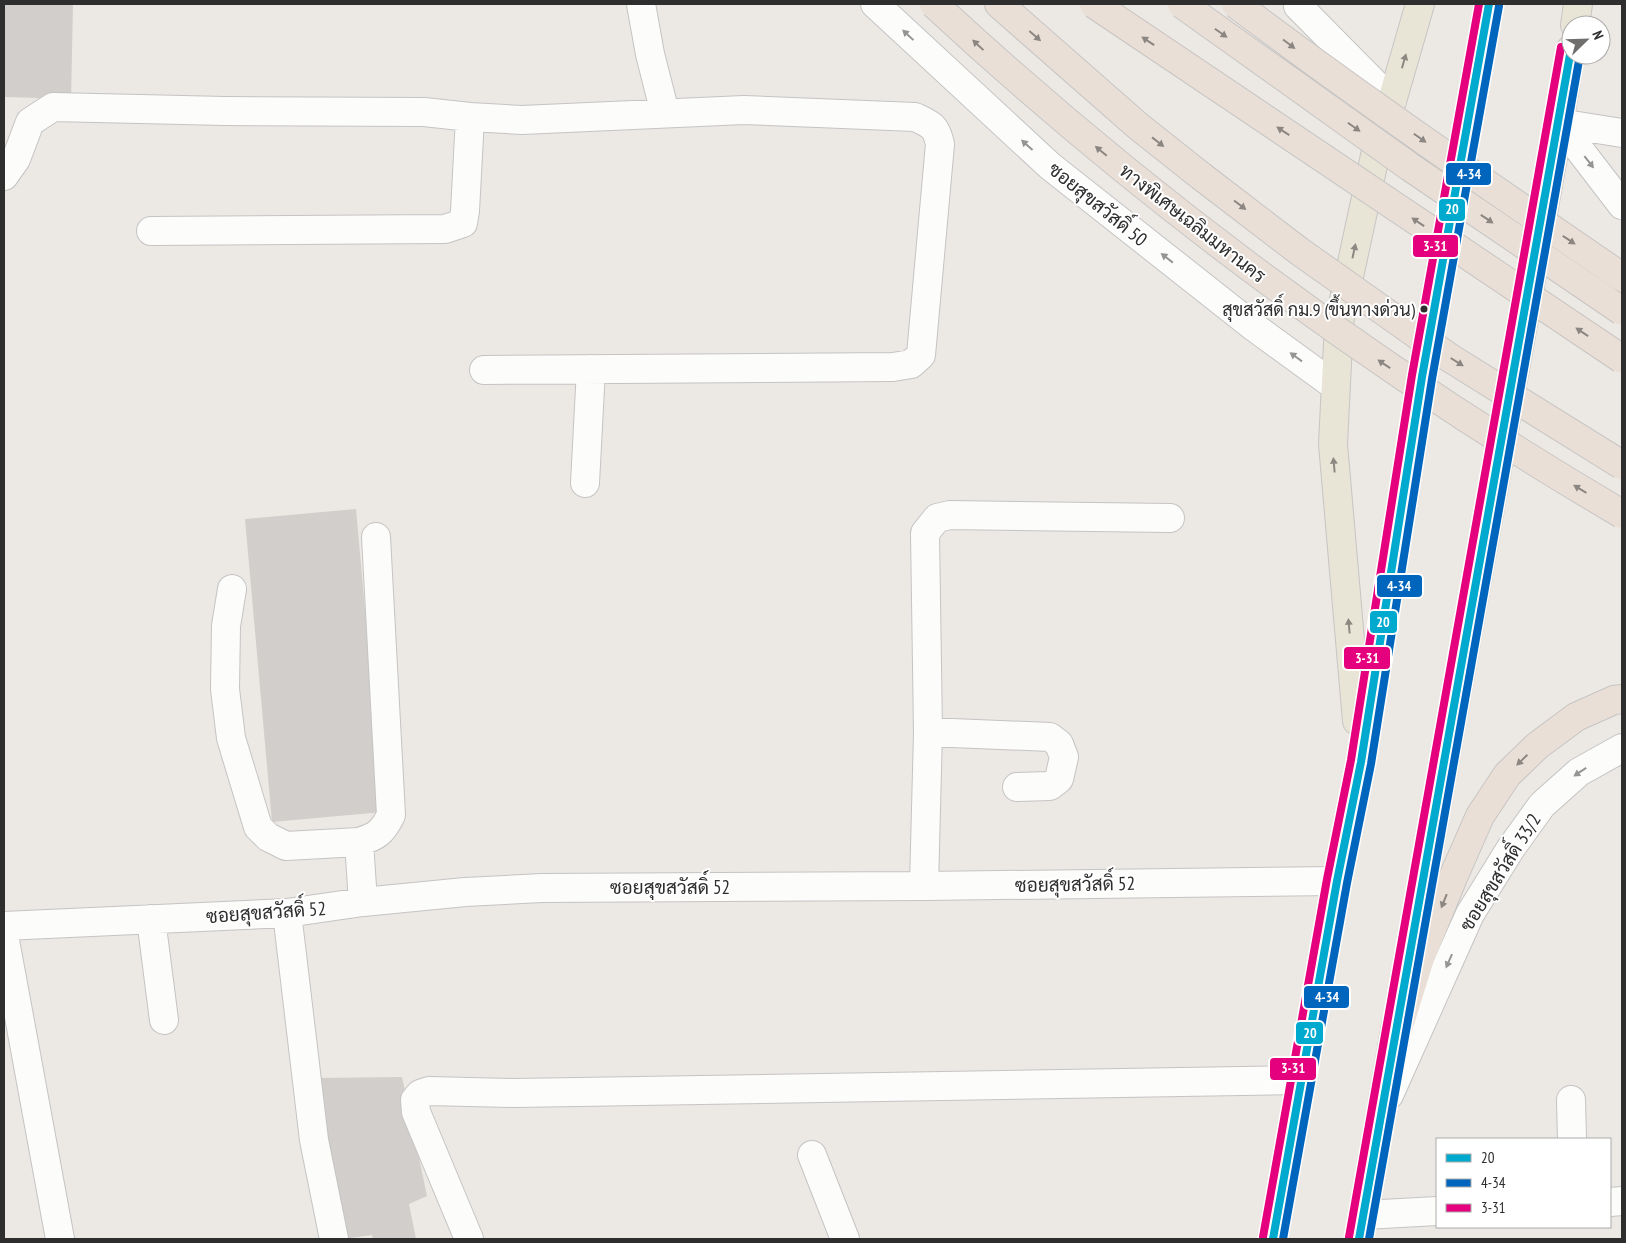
<svg xmlns="http://www.w3.org/2000/svg" width="1626" height="1243" viewBox="0 0 1626 1243" font-family="'PT Sans Narrow',Sarabun,sans-serif">
<style>
.building{fill:#d1cecb}
.lines{fill:none;stroke-linecap:round;stroke-linejoin:round}
.minor-casing{stroke:#c5c4c5;stroke-width:30}
.major-casing{stroke:#c6c5c4;stroke-width:30}
.highway-casing{stroke:#c6c5c4;stroke-width:30}
.minor{stroke:#fcfcfb;stroke-width:28}
.major{stroke:#e8e4d6;stroke-width:28}
.highway{stroke:#eadfd6;stroke-width:28}
.highway-bridge-casing{stroke:#c6c5c4;stroke-width:30;stroke-linecap:butt}
.highway-bridge{stroke:#eadfd6;stroke-width:28}
.bus-1-casing{stroke:#fff;stroke-width:11}
.bus-2-casing{stroke:#fff;stroke-width:11}
.bus-3-casing{stroke:#fff;stroke-width:11}
.bus-1{stroke:#00a9ce;stroke-width:8}
.bus-2{stroke:#0065bd;stroke-width:8}
.bus-3{stroke:#e5007d;stroke-width:8}
.oneway{fill:#8c8682}
.oneway2{fill:#959594}
.oneway3{fill:#8b8982}
.bus-dot{fill:#2e2e2e;stroke:#fff;stroke-width:2}
.labels{text-anchor:middle;dominant-baseline:central;stroke-width:4;stroke-linejoin:round;paint-order:stroke}
.bus-label{font-size:18px;fill:#2e2e2e;stroke:#fff;text-anchor:end}
.street-label{font-size:19px;fill:#2e2e2e;stroke:#fff}
.line-badge{stroke:#fff;stroke-width:2}
.badge-label{font-size:14px;text-anchor:middle;font-weight:bold;fill:#fff}
</style>
<rect width="100%" height="100%" fill="#ece8e4"/>
<path class="building" d="M 4,4 L 73,4 L 71,99 L 4,97 Z
M 356,509 L 383,812 L 272,822 L 245,519 Z
M 402,1077 L 427,1196 L 409,1204 L 416,1239 L 373,1239 L 372,1235 L 343,1239 L 316,1078 Z"/>
<g class="lines">
<defs>
<path id="minor" d="M 641,4 L 650,54 L 665,113
M 875,4 L 1050,166 L 1254,327 L 1335,386
M 1298,6 L 1392,101
M 1559,123 L 1622,205
M 1559,123 L 1622,133
M 4,176 L 16,159 L 30,122 L 53,107 L 225,111 L 424,112 L 470,117 L 522,120 L 744,110 L 915,117 C 932,125 936,126 940,144 L 921,355 L 911,364 L 893,367 L 484,370
M 151,231 L 445,229 L 463,223 L 465,211 L 470,117
M 585,483 L 591,369
M 232,589 L 226,626 L 225,689 L 231,738 L 258,827 L 268,837 L 286,846 L 359,842 L 363,902
M 928,732 L 1050,737 L 1059,744 L 1064,757 L 1059,779 L 1050,786 L 1017,787
M 359,842 C 377,836 382,833 391,815 L 376,537
M 924,886 L 928,732 L 925,533 L 937,518 L 950,515 L 1170,518
M 287,913 L 314,1140 L 334,1239
M 151,919 L 164,1020
M 4,926 L 287,913 L 363,902 L 465,892 L 542,888 L 924,886 L 1337,881
M 4,935 L 60,1239
M 1389,1095 L 1470,914 L 1511,848 L 1542,805 L 1579,772 L 1622,748
M 1571,1100 L 1572,1139
M 812,1155 L 845,1239
M 1610,1202 L 1622,1201
M 1364,1215 L 1437,1211
M 469,1239 L 416,1112 L 415,1100 L 420,1094 L 429,1091 L 515,1093 L 1301,1080"/>
<path id="major" d="M 1575,25 L 1578,4
M 1357,721 L 1333,444 L 1339,323 L 1376,151 L 1392,101 L 1420,4
M 1405,981 L 1559,123 L 1571,49
M 1273,1239 L 1337,881 L 1361,762 L 1422,377 L 1489,4
M 1359,1239 L 1396,1025"/>
<path id="highway" d="M 999,4 L 1138,126 L 1201,176
M 1392,1048 L 1420,958 L 1454,875 L 1480,816 L 1507,775 L 1537,746 L 1576,717 L 1614,700 L 1622,699"/>
</defs>
<use href="#minor" class="minor-casing"/>
<use href="#major" class="major-casing"/>
<use href="#highway" class="highway-casing"/>
<use href="#minor" class="minor"/>
<use href="#major" class="major"/>
<use href="#highway" class="highway"/>
<defs>
<path id="highway-bridge" d="M 934,4 C 1144,199 1375,369 1622,514
M 1094,4 L 1622,359
M 1182,4 L 1410,167 L 1622,311
M 1236,4 C 1362,99 1492,188 1622,277
M 1201,176 L 1299,251 L 1450,358 L 1622,465"/>
</defs>
<use href="#highway-bridge" class="highway-bridge-casing"/>
<use href="#highway-bridge" class="highway-bridge"/>
<defs>
<path id="bus-1" d="M 1273,1239 L 1337,881 L 1361,762 L 1422,377 L 1489,4
M 1359,1239 L 1571,49"/>
<path id="bus-2" d="M 1283,1239 L 1347,883 L 1371,764 L 1432,379 L 1499,6
M 1369,1239 L 1580,55"/>
<path id="bus-3" d="M 1263,1237 L 1327,879 L 1351,760 L 1412,375 L 1479,4
M 1349,1237 L 1561,47"/>
</defs>
<use href="#bus-1" class="bus-1-casing"/>
<use href="#bus-2" class="bus-2-casing"/>
<use href="#bus-3" class="bus-3-casing"/>
<use href="#bus-1" class="bus-1"/>
<use href="#bus-2" class="bus-2"/>
<use href="#bus-3" class="bus-3"/>
</g>
<defs><path id="oneway-solid" d="M-6-.8H1V-3.2L6.5 0L1 3.2V.8H-6Z" transform="scale(1.25)"/></defs>
<g class="oneway">
<use href="#oneway-solid" transform="translate(1221 33) rotate(35)"/>
<use href="#oneway-solid" transform="translate(1035 36) rotate(41)"/>
<use href="#oneway-solid" transform="translate(1148 41) rotate(-146)"/>
<use href="#oneway-solid" transform="translate(1289 44) rotate(37)"/>
<use href="#oneway-solid" transform="translate(978 45) rotate(-137)"/>
<use href="#oneway-solid" transform="translate(1354 127) rotate(35)"/>
<use href="#oneway-solid" transform="translate(1283 131) rotate(-147)"/>
<use href="#oneway-solid" transform="translate(1420 138) rotate(35)"/>
<use href="#oneway-solid" transform="translate(1158 142) rotate(38)"/>
<use href="#oneway-solid" transform="translate(1101 151) rotate(-140)"/>
<use href="#oneway-solid" transform="translate(1240 205) rotate(37)"/>
<use href="#oneway-solid" transform="translate(1487 219) rotate(34)"/>
<use href="#oneway-solid" transform="translate(1418 222) rotate(-146)"/>
<use href="#oneway-solid" transform="translate(1569 240) rotate(34)"/>
<use href="#oneway-solid" transform="translate(1582 332) rotate(-146)"/>
<use href="#oneway-solid" transform="translate(1457 362) rotate(32)"/>
<use href="#oneway-solid" transform="translate(1384 364) rotate(-146)"/>
<use href="#oneway-solid" transform="translate(1580 489) rotate(-149)"/>
<use href="#oneway-solid" transform="translate(1522 760) rotate(136)"/>
<use href="#oneway-solid" transform="translate(1444 901) rotate(112)"/>
</g>
<g class="oneway2">
<use href="#oneway-solid" transform="translate(908 35) rotate(-137)"/>
<use href="#oneway-solid" transform="translate(1027 145) rotate(-138)"/>
<use href="#oneway-solid" transform="translate(1589 162) rotate(52)"/>
<use href="#oneway-solid" transform="translate(1167 258) rotate(-142)"/>
<use href="#oneway-solid" transform="translate(1296 357) rotate(-144)"/>
<use href="#oneway-solid" transform="translate(1580 772) rotate(146)"/>
<use href="#oneway-solid" transform="translate(1449 961) rotate(114)"/>
</g>
<g class="oneway3">
<use href="#oneway-solid" transform="translate(1404 61) rotate(-74)"/>
<use href="#oneway-solid" transform="translate(1354 251) rotate(-78)"/>
<use href="#oneway-solid" transform="translate(1334 465) rotate(-95)"/>
<use href="#oneway-solid" transform="translate(1349 626) rotate(-95)"/>
</g>
<circle class="bus-dot" cx="1424" cy="309" r="4.5"/>
<g class="labels">
<g class="bus-label">
<text x="1415" y="309">สุขสวัสดิ์ กม.9 (ขึ้นทางด่วน)</text>
</g>
<g class="street-label">
<text transform="translate(1098 204) rotate(39)">ซอยสุขสวัสดิ์ 50</text>
<text transform="translate(1193 223) rotate(38)">ทางพิเศษเฉลิมมหานคร</text>
<text transform="translate(1500 872) rotate(-58)">ซอยสุขสวัสดิ์ 33/2</text>
<text transform="translate(1075 884) rotate(-1)">ซอยสุขสวัสดิ์ 52</text>
<text x="670" y="887">ซอยสุขสวัสดิ์ 52</text>
<text transform="translate(266 912) rotate(-4)">ซอยสุขสวัสดิ์ 52</text>
</g>
</g>
<g class="line-badge">
<rect x="1445" y="162" width="47" height="24" rx="5" fill="#0065bd"/>
<rect x="1438" y="198" width="28" height="24" rx="5" fill="#00a9ce"/>
<rect x="1412" y="234" width="47" height="24" rx="5" fill="#e5007d"/>
<rect x="1376" y="574" width="47" height="24" rx="5" fill="#0065bd"/>
<rect x="1369" y="610" width="29" height="24" rx="5" fill="#00a9ce"/>
<rect x="1343" y="646" width="48" height="24" rx="5" fill="#e5007d"/>
<rect x="1303" y="985" width="47" height="24" rx="5" fill="#0065bd"/>
<rect x="1295" y="1021" width="29" height="24" rx="5" fill="#00a9ce"/>
<rect x="1269" y="1057" width="48" height="24" rx="5" fill="#e5007d"/>
</g>
<g class="badge-label">
<text x="1469" y="179">4-34</text>
<text x="1452" y="214">20</text>
<text x="1435" y="251">3-31</text>
<text x="1399" y="591">4-34</text>
<text x="1383" y="627">20</text>
<text x="1367" y="663">3-31</text>
<text x="1327" y="1002">4-34</text>
<text x="1310" y="1038">20</text>
<text x="1293" y="1073">3-31</text>
</g>
<rect width="1626" height="1243" fill="none" stroke="#2e2e2e" stroke-width="10"/>
<rect x="1436" y="1138" width="175" height="90" fill="#ffffff" stroke="#ababab"/>
<rect x="1446" y="1154" width="25" height="8" fill="#00a9ce" stroke="#ababab"/>
<text x="1481" y="1163" font-size="15" fill="#2e2e2e">20</text>
<rect x="1446" y="1179" width="25" height="8" fill="#0065bd" stroke="#ababab"/>
<text x="1481" y="1188" font-size="15" fill="#2e2e2e">4-34</text>
<rect x="1446" y="1204" width="25" height="8" fill="#e5007d" stroke="#ababab"/>
<text x="1481" y="1213" font-size="15" fill="#2e2e2e">3-31</text>
<g transform="translate(1586 40) rotate(67)"><circle r="24" fill="#ffffff" stroke="#ababab"/>
<path d="M0-4L9 19L0 12L-9 19Z" fill="#706f6e"/>
<text y="-8" font-size="14" font-weight="bold" text-anchor="middle" fill="#2e2e2e">N</text>
</g>
</svg>
